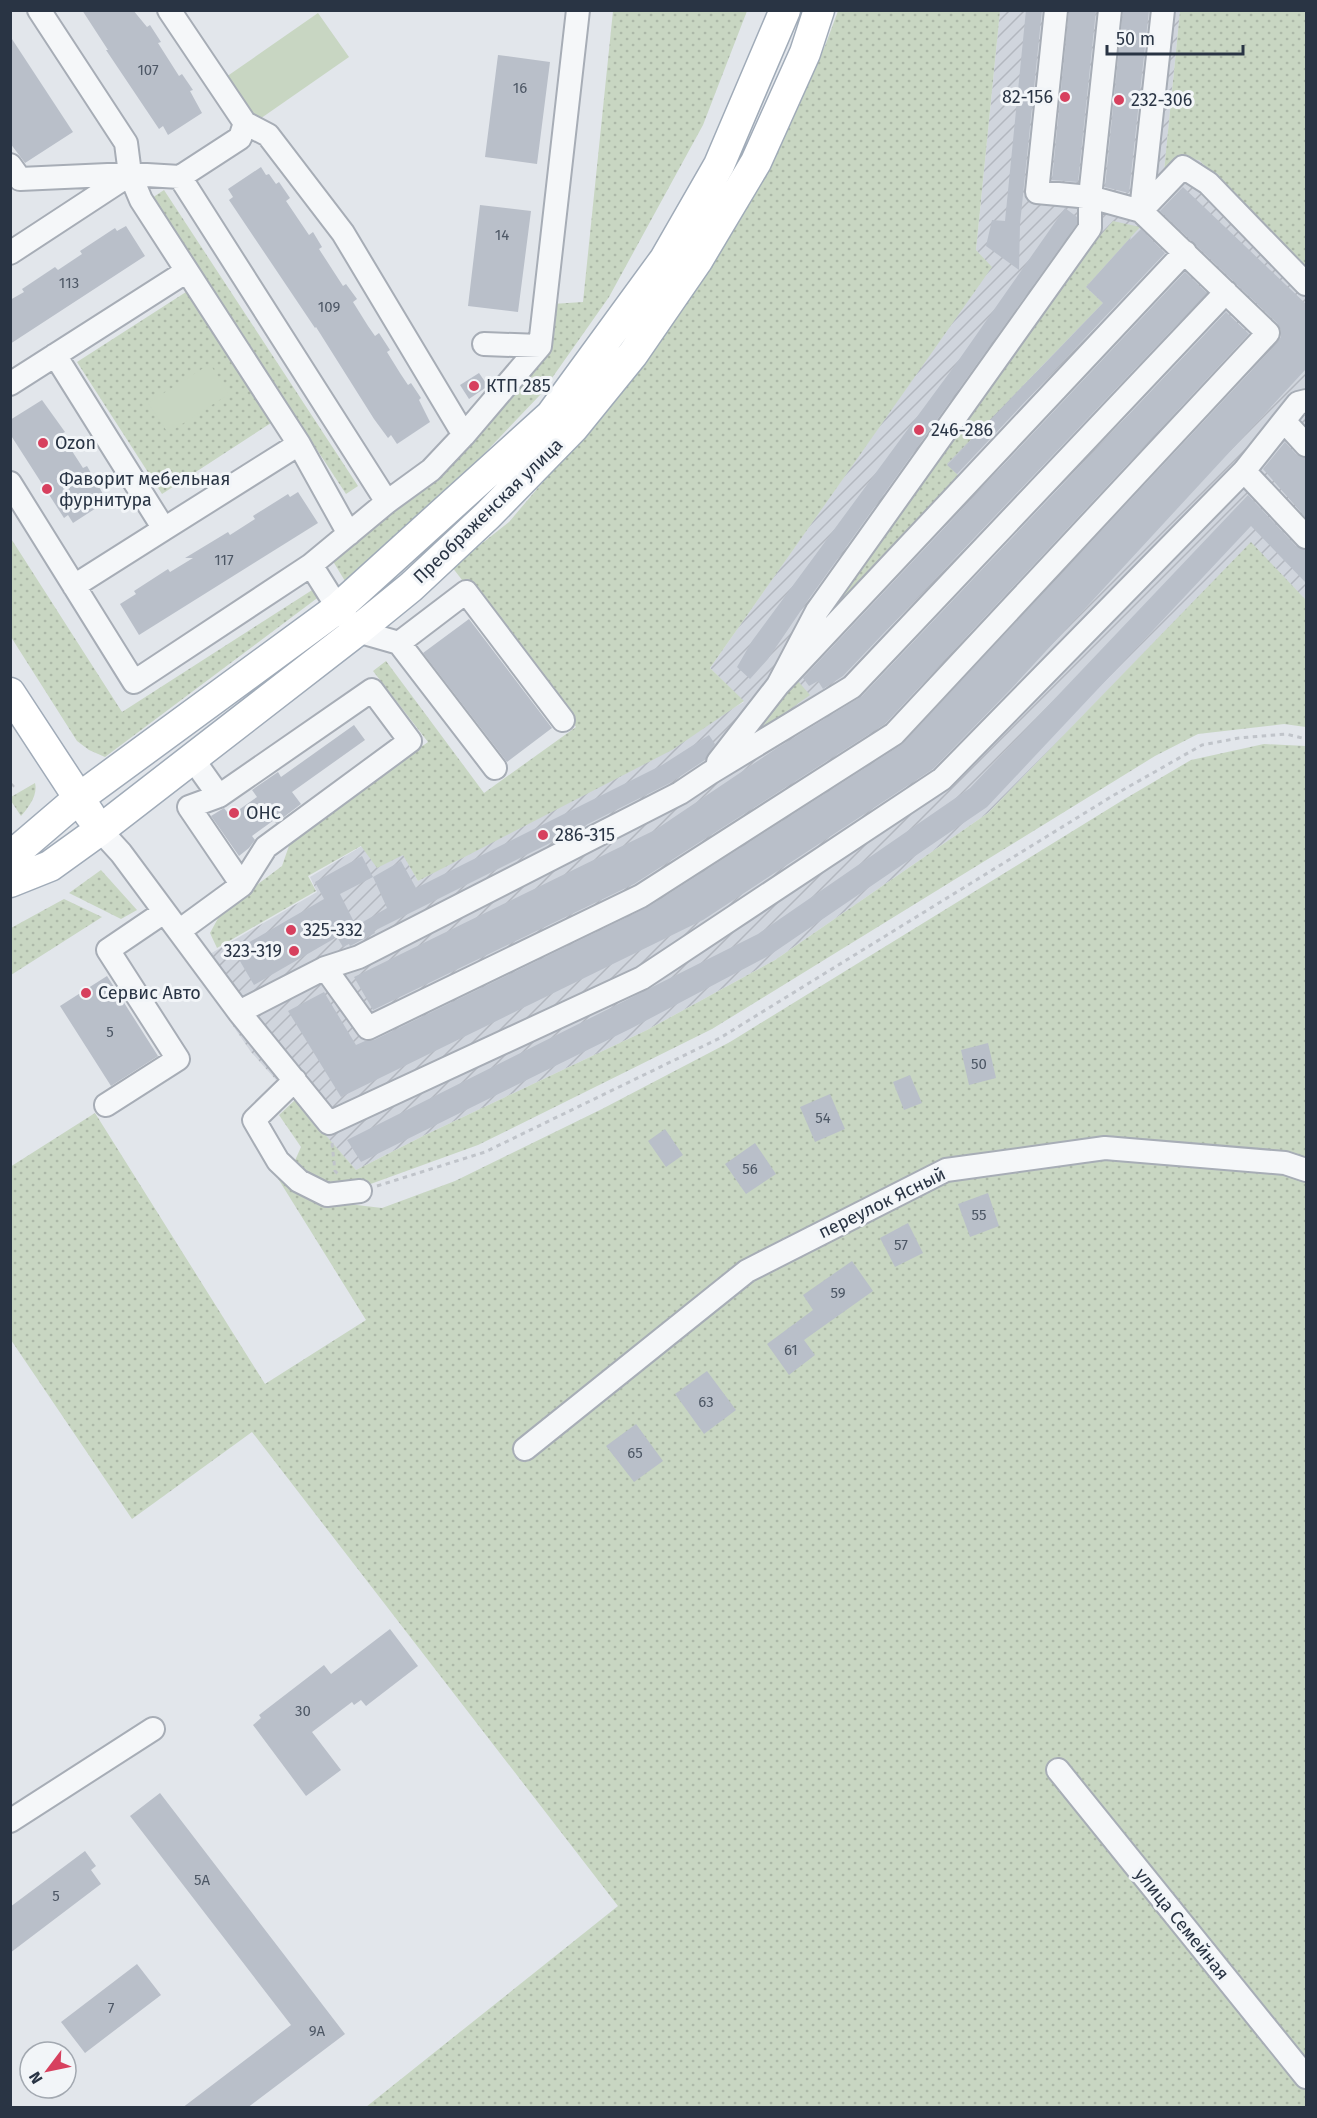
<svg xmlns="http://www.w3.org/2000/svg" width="1317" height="2118" viewBox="0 0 1317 2118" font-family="'Fira Sans',sans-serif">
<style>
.industrial{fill:url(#industrial-furrows)}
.grass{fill:url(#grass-dots)}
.pitch{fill:#c8d6c2}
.building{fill:#b9bfc9;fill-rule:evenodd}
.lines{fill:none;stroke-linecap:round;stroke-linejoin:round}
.minor-casing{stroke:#a7adb6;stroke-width:26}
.major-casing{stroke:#a0abb8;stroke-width:33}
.path{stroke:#c0c4ca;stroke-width:3;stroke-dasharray:4.5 4.5;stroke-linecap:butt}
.minor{stroke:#f5f7f9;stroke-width:22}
.major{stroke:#fff;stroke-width:30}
.poi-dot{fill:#d7405e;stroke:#f2f5f8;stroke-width:2}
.labels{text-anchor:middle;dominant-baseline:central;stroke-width:6;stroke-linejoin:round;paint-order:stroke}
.number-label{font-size:15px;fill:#4d5765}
.poi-label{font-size:18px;fill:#293444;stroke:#f2f5f8;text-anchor:start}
.street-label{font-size:18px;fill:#293444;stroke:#f2f5f8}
</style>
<defs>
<pattern id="industrial-furrows" width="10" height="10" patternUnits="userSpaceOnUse" patternTransform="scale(1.5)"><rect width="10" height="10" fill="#d0d5dd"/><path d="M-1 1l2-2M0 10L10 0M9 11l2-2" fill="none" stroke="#b3b7bf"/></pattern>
<pattern id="grass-dots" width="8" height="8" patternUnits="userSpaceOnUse" patternTransform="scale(1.5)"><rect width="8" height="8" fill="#c8d6c2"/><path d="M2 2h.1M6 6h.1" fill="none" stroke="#acb8a8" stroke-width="1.8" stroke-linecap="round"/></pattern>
</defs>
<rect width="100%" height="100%" fill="#e2e6eb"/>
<path class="industrial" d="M 1000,11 L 1180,11 L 1164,171 L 1179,159 L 1199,160 L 1306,267 L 1306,600 L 1251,543 L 988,813 L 775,960 L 647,1030 L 425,1135 L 356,1170 L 251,1052 L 191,965 L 317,892 L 310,877 L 362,846 L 403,854 L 418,881 L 744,702 L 710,668 L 991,267 L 976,250 Z"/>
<path class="grass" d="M 613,11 L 747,11 L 703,125 L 609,297 L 540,395 L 400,542 L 345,581 L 331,558 L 475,439 L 552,304 L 583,302 Z
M 838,11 L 1000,11 L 976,250 L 992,267 L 710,668 L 744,701 L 672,750 L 418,881 L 403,855 L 377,868 L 361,846 L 308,876 L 316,891 L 217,948 L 210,933 L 222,911 L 282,866 L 291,840 L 428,742 L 373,671 L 386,661 L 484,793 L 576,727 L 452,567 L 509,522 L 649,357 L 728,233 L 825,46 Z
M 1180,11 L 1306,11 L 1306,267 L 1199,160 L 1180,159 L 1164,171 Z
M 164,190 L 358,486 L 346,494 L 152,198 Z
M 1113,221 L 1140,227 L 1086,287 L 1103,303 L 947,464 L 960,477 L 832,614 L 829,604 L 1054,289 Z
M 186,292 L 271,423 L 162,494 L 77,362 Z
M 10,537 L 122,712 L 320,585 L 324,593 L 105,757 L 89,750 L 77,741 L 11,637 Z
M 1251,542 L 1306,600 L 1306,727 L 1284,724 L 1198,734 L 1155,756 L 712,1029 L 478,1145 L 365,1186 L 335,1191 L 293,1165 L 301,1147 L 279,1115 L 295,1100 L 356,1170 L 425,1135 L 647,1030 L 775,960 L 988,813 Z
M 797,680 L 810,695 L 759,731 Z
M 1264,744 L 1306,746 L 1306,2107 L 366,2107 L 618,1906 L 252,1432 L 132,1519 L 11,1340 L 10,1167 L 95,1113 L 265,1384 L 366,1320 L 259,1148 L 306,1199 L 382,1208 L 455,1181 L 602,1109 L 730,1042 L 1123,800 L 1191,760 Z
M 35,783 C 38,795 29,807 21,816 L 11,801 L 11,797 Z
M 101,870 L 137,910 L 121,919 L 69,893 Z
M 64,899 L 102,917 L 11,975 L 11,928 Z"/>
<path class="pitch" d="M 318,13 L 349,57 L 257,121 L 226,77 Z
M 210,364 L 229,394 L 168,433 L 148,403 Z"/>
<path class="building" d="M 82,10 L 133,10 L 147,27 L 150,25 L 161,42 L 158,43 L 179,76 L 182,74 L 193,90 L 190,91 L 202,113 L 168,135 L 163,126 L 159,129 L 106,50 L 108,50 Z
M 1026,10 L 1042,10 L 1020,224 L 1019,270 L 986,246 L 992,220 L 1005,221 Z
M 1069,10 L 1096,10 L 1078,182 L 1052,180 Z
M 1123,10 L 1149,10 L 1129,193 L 1105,187 Z
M 10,36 L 73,132 L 25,163 L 10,143 Z
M 498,55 L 550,62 L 537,164 L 485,157 Z
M 261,167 L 266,175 L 269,174 L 276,184 L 279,182 L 290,198 L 286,201 L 309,235 L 313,232 L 322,247 L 319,249 L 343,286 L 346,284 L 357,299 L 353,302 L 368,326 L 375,336 L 379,333 L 390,350 L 387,352 L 400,373 L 408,385 L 411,383 L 421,398 L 419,400 L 430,422 L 397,444 L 391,435 L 388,438 L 374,419 L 316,327 L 315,328 L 229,200 L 233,197 L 228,189 Z
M 1183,187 L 1306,304 L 1306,369 L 1011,689 L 933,769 L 703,920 L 341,1097 L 288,1011 L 324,992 L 356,1045 L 365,1041 L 374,1040 L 648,907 L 901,745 L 1278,342 L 1281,337 L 1281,330 L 1277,323 L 1160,211 Z
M 480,205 L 531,211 L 518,312 L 468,306 Z
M 1065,208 L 1077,217 L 1077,224 L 806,603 L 768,659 L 750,679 L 737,667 L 752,641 L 958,361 Z
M 126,226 L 145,256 L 10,344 L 10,300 L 24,292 L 22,289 L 55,267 L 58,270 L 82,254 L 80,251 L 115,228 L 117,231 Z
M 1141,229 L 1165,253 L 957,474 L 947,465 L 1103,303 L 1086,287 L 1131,237 L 1130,240 Z
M 1185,272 L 1207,293 L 843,676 L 823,689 L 818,681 L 809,686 L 803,678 Z
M 1226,312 L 1249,334 L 885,724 L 634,884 L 373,1010 L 354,977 L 655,830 L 777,748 L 862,696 Z
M 479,373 L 488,386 L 469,399 L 460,385 Z
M 42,400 L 65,432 L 61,434 L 83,468 L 87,466 L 107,501 L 73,523 L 68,515 L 64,518 L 10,434 L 10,420 Z
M 1285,442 L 1296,454 L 1306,458 L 1306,518 L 1263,469 Z
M 298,492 L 318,523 L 139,635 L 120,604 L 136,594 L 134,591 L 168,569 L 170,572 L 193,558 L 185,558 L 228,532 L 230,535 L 255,519 L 253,516 L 288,494 L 290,497 Z
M 1248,495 L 1296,546 L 1306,550 L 1306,583 L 1251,526 L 987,807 L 770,955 L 632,1028 L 361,1162 L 347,1140 L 758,934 L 970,788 Z
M 469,619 L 552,728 L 507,762 L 423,653 Z
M 354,725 L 365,740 L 292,792 L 301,804 L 276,823 L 274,820 L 252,836 L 255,840 L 249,848 L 239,856 L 211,816 L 224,808 L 230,816 L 257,797 L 252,790 L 278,772 L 281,777 Z
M 709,735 L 715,744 L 705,760 L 670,783 L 374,931 L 375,933 L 354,944 L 350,946 L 349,944 L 343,947 L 337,937 L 254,985 L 234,951 L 324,899 L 315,882 L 362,856 L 373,877 L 401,861 L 416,888 L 662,765 ZM 373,877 L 387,908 L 356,926 L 340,894 Z
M 107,976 L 158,1056 L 111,1086 L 60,1006 Z
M 988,1043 L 996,1078 L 969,1085 L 961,1050 Z
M 910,1075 L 922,1103 L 904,1110 L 893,1082 Z
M 830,1094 L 845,1129 L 815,1142 L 800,1107 Z
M 665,1129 L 683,1155 L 666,1167 L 648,1141 Z
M 755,1143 L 776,1174 L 746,1194 L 725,1164 Z
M 988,1193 L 999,1226 L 970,1237 L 958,1204 Z
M 908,1223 L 923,1253 L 895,1267 L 880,1238 Z
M 852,1261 L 873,1291 L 804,1340 L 815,1355 L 789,1375 L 767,1344 L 813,1310 L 803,1295 Z
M 707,1371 L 736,1410 L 704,1434 L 675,1394 Z
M 636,1424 L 663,1461 L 634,1482 L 606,1446 Z
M 390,1629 L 418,1666 L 366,1706 L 361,1700 L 354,1705 L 352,1702 L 312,1732 L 341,1770 L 306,1796 L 253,1725 L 261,1718 L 259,1715 L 324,1665 L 331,1674 Z
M 160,1793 L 345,2034 L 247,2108 L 182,2108 L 291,2025 L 130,1816 Z
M 85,1851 L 96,1866 L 91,1870 L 101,1884 L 10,1953 L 10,1907 Z
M 137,1964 L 161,1995 L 85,2053 L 61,2022 Z"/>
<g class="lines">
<defs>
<path id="minor" d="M 39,10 L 126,143 L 130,174 L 141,200 L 299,444 L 349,534
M 245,123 L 268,135 L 343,233 L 464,435
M 10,165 L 20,179 L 130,174 L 180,177 L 240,138 L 245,123 L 169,10
M 180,177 L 387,502
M 1141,211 L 1183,167 L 1208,183 L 1306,284
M 1141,211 L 1163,10
M 10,253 L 129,175
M 484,344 L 540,346
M 55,355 L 164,529 L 299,444
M 10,384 L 187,271
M 1284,421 L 1306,445
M 1244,471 L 1306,537
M 10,483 L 134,682 L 311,565 L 387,502 L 431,470 L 464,435 L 540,346 L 578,10
M 311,565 L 338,608 L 357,631 L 399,643
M 74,586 L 164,529
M 778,685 L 817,611 L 1090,228 L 1090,197 L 1110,10
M 192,758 L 219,796
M 718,762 L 778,685 L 1185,252
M 495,768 L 399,643 L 466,592 L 563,720
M 100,830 L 121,853 L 239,1012 L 329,1123 L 642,978 L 942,779 L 1244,471 L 1298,403 L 1306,401
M 179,931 L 242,885 L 189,807 L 219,796 L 372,690 L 410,741 L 266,847 L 242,885
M 325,968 L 359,957 L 680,793 L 710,773 L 852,687 L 1226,292
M 239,1012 L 325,968 L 368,1028 L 641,896 L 894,734 L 1268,333 L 1141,211 L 1090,197 L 1037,192 L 1056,10
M 295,1080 L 254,1120 L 278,1161 L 299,1181 L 327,1195 L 360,1191
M 106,1105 L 178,1059 L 108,950 L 164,912
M 525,1449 L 747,1271 L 946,1170 L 1105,1148 L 1285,1163 L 1306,1170
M 1058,1770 L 1306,2077
M 10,1821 L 153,1729"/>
<path id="major" d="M 10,693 L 90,815
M 10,857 L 79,798 L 338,608 L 551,415 L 665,259 L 719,165 L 785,10
M 10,882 L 50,866 L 100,830 L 357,631 L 411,587 L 488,515 L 573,428 L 633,354 L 697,261 L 756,162 L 805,53 L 819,10"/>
</defs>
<use href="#minor" class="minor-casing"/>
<use href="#major" class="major-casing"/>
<path class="path" d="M 10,783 L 13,786 L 10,787
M 332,1143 L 335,1171 L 338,1174
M 377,1186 L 485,1152 L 720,1038 L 1114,795 L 1202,745 L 1239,738 L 1286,734 L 1306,739"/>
<use href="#minor" class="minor"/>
<use href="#major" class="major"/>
</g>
<g class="poi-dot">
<circle cx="1065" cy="97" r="6"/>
<circle cx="1119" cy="100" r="6"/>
<circle cx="474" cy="386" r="6"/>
<circle cx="919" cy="430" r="6"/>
<circle cx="43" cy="443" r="6"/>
<circle cx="47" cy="489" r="6"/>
<circle cx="234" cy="813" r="6"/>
<circle cx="543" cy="835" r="6"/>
<circle cx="291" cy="930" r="6"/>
<circle cx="294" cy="951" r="6"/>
<circle cx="86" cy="993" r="6"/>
</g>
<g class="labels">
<g class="number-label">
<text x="148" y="70">107</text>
<text x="520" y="88">16</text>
<text x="502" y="235">14</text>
<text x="69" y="283">113</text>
<text x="329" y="307">109</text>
<text x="224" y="560">117</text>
<text x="110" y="1032">5</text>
<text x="979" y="1064">50</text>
<text x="823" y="1118">54</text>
<text x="750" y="1169">56</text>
<text x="979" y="1215">55</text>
<text x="901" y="1245">57</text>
<text x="838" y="1293">59</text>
<text x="791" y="1350">61</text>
<text x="706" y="1402">63</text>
<text x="635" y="1453">65</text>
<text x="303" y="1711">30</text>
<text x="202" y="1880">5А</text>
<text x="56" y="1896">5</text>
<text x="111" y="2008">7</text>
<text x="317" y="2031">9А</text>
</g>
<g class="poi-label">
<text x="1053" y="97" text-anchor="end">82-156</text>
<text x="1131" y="100">232-306</text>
<text x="486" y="386">КТП 285</text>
<text x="931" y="430">246-286</text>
<text x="55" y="443">Ozon</text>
<text x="59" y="479">Фаворит мебельная<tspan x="59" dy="21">фурнитура</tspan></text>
<text x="246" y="813">ОНС</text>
<text x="555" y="835">286-315</text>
<text x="303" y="930">325-332</text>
<text x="282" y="951" text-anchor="end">323-319</text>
<text x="98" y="993">Сервис Авто</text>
</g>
<g class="street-label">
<text transform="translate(488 511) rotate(-44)">Преображенская улица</text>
<text transform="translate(882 1203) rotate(-26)">переулок Ясный</text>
<text transform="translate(1182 1924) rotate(51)">улица Семейная</text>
</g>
</g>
<rect width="1317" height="2118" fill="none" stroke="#293444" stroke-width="24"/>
<g transform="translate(48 2070) rotate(238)"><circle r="28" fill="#f2f5f8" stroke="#a2a8b0" stroke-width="1.5"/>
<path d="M0-4.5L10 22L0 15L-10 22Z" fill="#d7405e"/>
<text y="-9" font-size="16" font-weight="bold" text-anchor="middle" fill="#293444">N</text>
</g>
<path d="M1107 45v9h136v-9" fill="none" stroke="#293444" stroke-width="3"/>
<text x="1116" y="45" font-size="18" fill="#293444" stroke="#f2f5f8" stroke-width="4.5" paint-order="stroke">50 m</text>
</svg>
